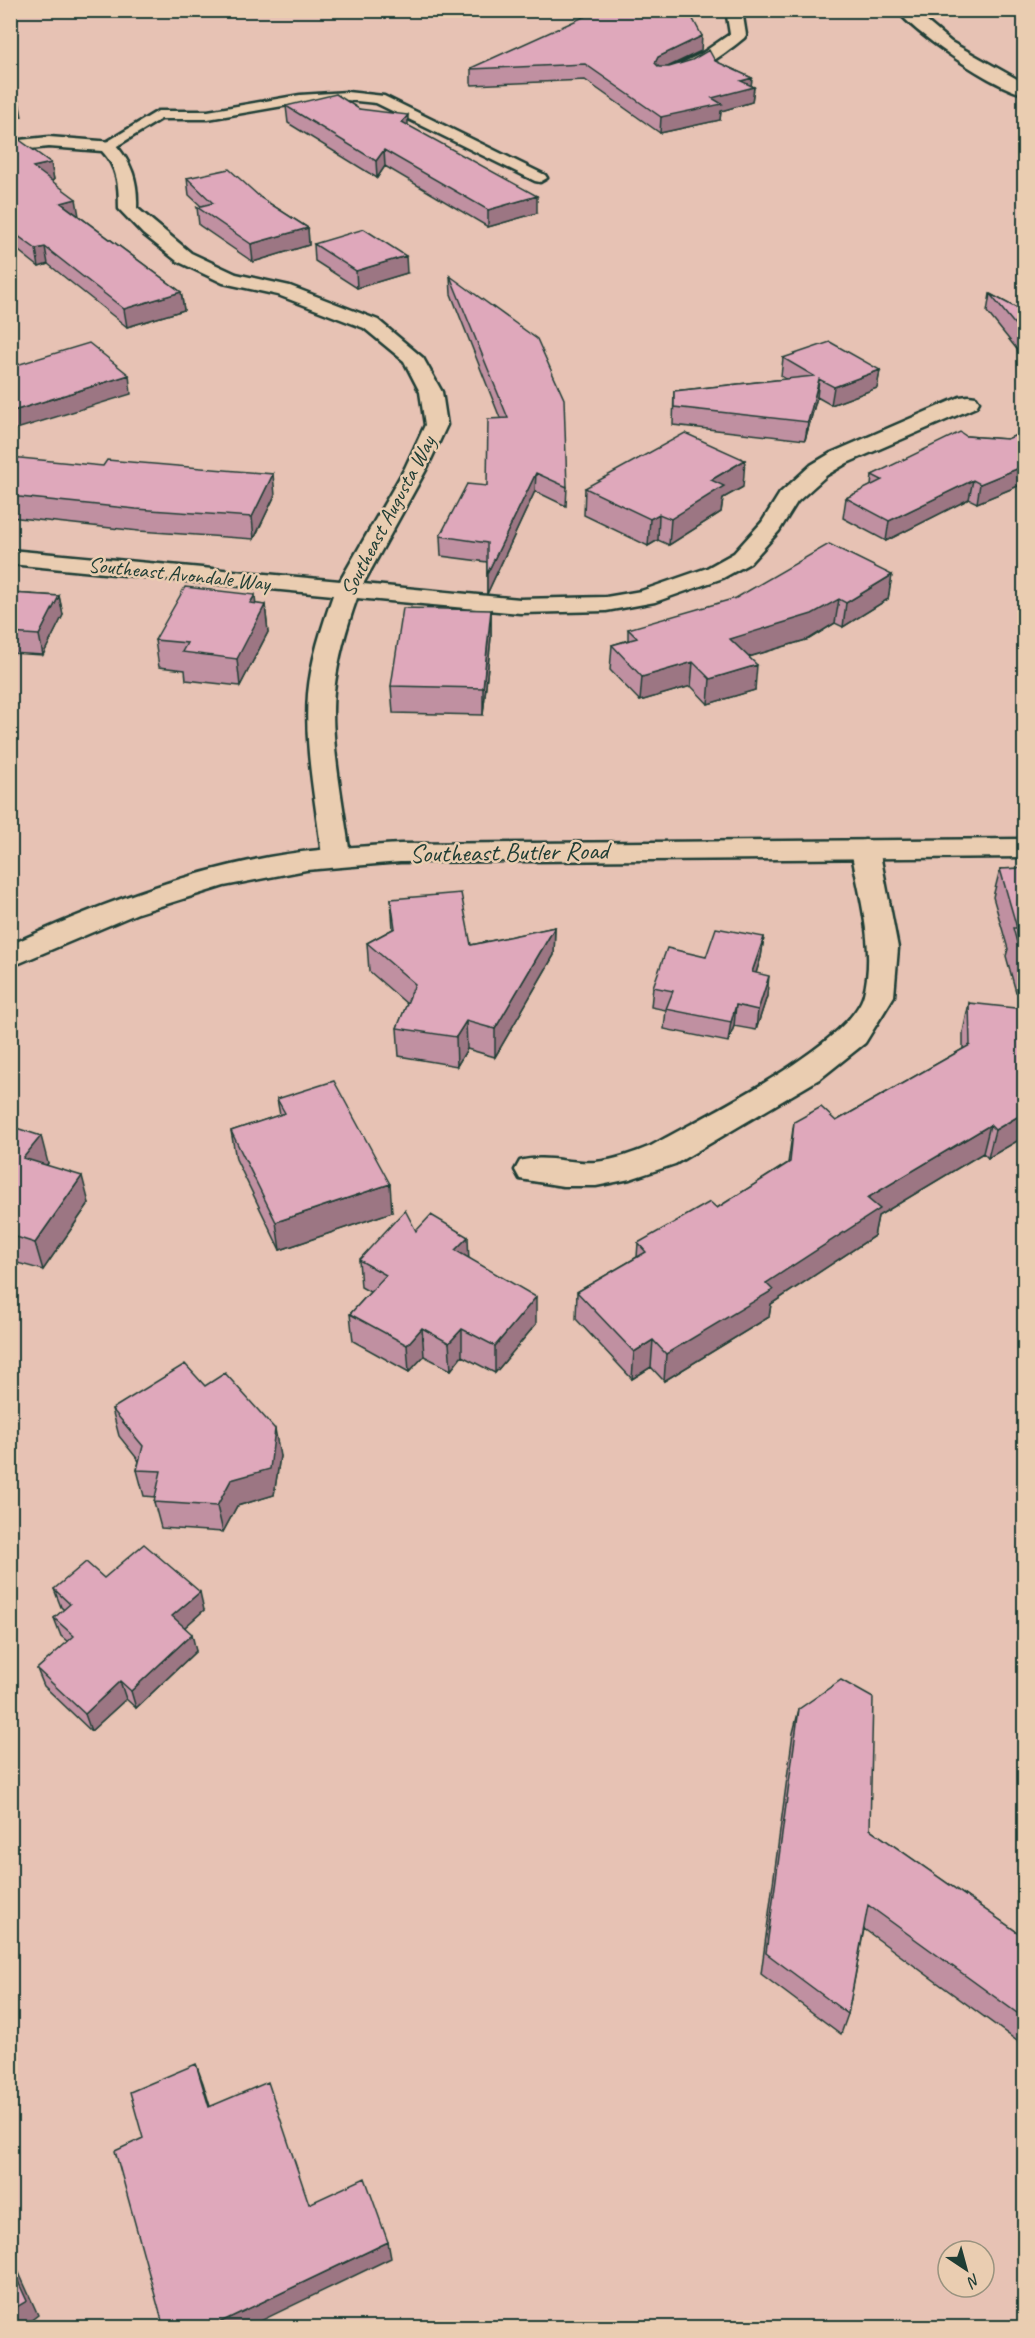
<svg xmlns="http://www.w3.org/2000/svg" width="1035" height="2338" viewBox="0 0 1035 2338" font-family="Caveat,sans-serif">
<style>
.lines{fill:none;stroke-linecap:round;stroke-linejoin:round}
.service-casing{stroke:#1f3d34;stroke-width:5}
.minor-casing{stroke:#1f3d34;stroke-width:5}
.secondary-casing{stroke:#1f3d34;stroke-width:5}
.service{fill:#eacdb1;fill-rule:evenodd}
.minor{fill:#eacdb1;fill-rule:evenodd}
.secondary{fill:#eacdb1;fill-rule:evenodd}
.wall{fill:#c090a1;stroke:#1f3d34;stroke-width:1.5}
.shaded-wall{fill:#9c7683;stroke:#1f3d34;stroke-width:1.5}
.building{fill:#dfa8bb;stroke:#1f3d34;stroke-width:1.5}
.labels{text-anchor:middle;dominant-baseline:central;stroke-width:5;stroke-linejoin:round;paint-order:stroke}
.far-street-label{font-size:22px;fill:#1f3d34;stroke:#eacdb1}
.street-label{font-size:26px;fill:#1f3d34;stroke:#eacdb1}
</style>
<rect width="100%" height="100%" fill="#e7c2b4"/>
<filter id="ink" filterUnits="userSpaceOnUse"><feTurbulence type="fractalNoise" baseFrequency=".0167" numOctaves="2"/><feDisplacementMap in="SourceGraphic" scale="12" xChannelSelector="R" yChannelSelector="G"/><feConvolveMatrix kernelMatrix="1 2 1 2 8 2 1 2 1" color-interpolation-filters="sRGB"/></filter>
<g filter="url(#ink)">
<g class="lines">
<defs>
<path id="service" d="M 347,92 L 384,96 L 545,175 L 547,178 L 540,182 L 535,181 L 376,103 L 347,100 L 300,103 L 208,119 L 161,119 L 112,149 L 107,150 L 100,146 L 158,111 L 208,111 L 300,95 Z"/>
<path id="minor" d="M 726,10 L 742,10 L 746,35 L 744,38 C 727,52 686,83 665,77 L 663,74 L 665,71 L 701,54 L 730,34 Z
M 49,137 L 113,142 C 132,162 138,181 137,208 L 191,253 L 236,274 L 290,286 L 378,320 L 423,358 L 442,392 L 447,425 L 427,468 L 363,584 L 520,599 L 606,597 L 641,591 L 707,568 L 734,553 L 762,522 L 780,493 L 811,465 L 831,453 L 960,397 L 968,396 L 976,397 L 979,402 L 976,407 L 847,463 L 827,475 L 797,502 L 779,531 L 750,563 L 723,578 L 655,602 L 606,611 L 520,613 L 357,598 C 346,629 338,658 334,691 C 329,739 344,807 350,856 L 346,862 L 336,865 L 326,862 L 322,856 C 316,803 304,747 308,694 C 311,660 322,627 333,595 L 10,564 L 10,550 L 340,581 L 405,468 L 425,425 L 420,392 L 404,361 L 364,328 L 278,295 L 223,283 L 177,261 L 143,234 L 119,209 C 119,186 118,168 102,151 L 49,147 L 10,151 L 10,141 Z
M 865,840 L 875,843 L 879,849 L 898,948 L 894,996 L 865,1043 L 821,1078 L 675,1164 L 630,1179 L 596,1186 L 563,1186 L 520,1179 L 515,1170 L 520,1161 C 544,1154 571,1164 596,1162 C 615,1160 634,1153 651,1146 C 699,1119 851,1045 864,994 C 876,948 859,895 851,849 L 855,843 Z"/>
<path id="secondary" d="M 897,10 L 913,10 L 951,42 L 1024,83 L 1024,94 C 995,88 916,35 897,10 Z
M 1024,839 L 1024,857 L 400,862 L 306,870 L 224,886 L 138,913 L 10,967 L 10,945 C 93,907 179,874 269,857 C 312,849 356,847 400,844 Z"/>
</defs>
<use href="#service" class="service-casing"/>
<use href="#minor" class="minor-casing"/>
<use href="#secondary" class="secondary-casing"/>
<use href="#service" class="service"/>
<use href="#minor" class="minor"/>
<use href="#secondary" class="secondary"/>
</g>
<path class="wall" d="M 701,51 L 667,67 L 715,61 L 752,78 L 751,85 L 754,87 L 752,102 L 721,111 L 720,120 L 660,133 L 585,80 L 472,85 L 471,83 L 471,68 Z
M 286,106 L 359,109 L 408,126 L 537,213 L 488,227 L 385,166 L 377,178 L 288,123 Z
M 10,136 L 51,163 L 54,180 L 51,180 L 79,216 L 181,292 L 184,310 L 127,327 L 48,264 L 39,267 L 10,244 Z
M 187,178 L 261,198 L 308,228 L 309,245 L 253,262 L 199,225 L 197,207 L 201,206 L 189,195 Z
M 314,244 L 407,273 L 357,288 L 315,261 Z
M 450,276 L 567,487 L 566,506 L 535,491 L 487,594 L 487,562 L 441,556 L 440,536 L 487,486 L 500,418 L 451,294 Z
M 990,294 L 1024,312 L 1024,358 L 987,312 Z
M 783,358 L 880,370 L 877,388 L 831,405 L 817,397 L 805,440 L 673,425 L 674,391 L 786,379 L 781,376 Z
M 1024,432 L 1024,484 L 1023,484 L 977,503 L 969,499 L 886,541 L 843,518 L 846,498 L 871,486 L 872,475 L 966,436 L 1007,439 Z
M 10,457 L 275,495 L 254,539 L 139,531 L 10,517 Z
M 743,487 L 723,498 L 721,512 L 669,545 L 658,540 L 648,546 L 584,515 L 585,488 Z
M 892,575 L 888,599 L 843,627 L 835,623 L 809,639 L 749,657 L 755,690 L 708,704 L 691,686 L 640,701 L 610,670 L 612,645 L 628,640 L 628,629 Z
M 10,593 L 59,596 L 63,615 L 43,655 L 10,653 Z
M 256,604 L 265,605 L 268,632 L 240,686 L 186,680 L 185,670 L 159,667 L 155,640 Z
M 491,610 L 491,637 L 483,715 L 393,713 L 391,686 Z
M 1024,868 L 1024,992 L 1016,992 L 1006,956 L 1008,949 L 993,897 L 1000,869 Z
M 391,899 L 471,945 L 555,927 L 554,955 L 495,1057 L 467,1049 L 457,1066 L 399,1056 L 397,1028 L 407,1004 L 369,971 L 367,943 L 393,929 Z
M 764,937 L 761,957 L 756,973 L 767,996 L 756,1030 L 734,1026 L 728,1042 L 664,1029 L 666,1010 L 651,1007 L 653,987 L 706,957 Z
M 969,1003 L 1024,1137 L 988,1158 L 983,1153 L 878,1216 L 874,1236 L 771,1304 L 769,1317 L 664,1381 L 651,1367 L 632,1379 L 576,1319 L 577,1292 L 637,1257 L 638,1243 L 717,1208 L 788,1163 L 794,1122 L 836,1121 L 963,1049 L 963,1032 Z
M 277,1099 L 392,1212 L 280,1250 L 236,1159 L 231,1131 L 280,1115 Z
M 10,1126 L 48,1163 L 47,1165 L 89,1203 L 43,1270 L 10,1261 Z
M 416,1231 L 469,1258 L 536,1324 L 495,1373 L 462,1356 L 451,1370 L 424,1356 L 409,1372 L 353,1341 L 350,1314 L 370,1292 L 361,1287 L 359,1260 Z
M 205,1386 L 280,1456 L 274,1495 L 237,1506 L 223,1532 L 161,1528 L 154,1502 L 155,1497 L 144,1496 L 137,1470 L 139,1461 L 119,1436 L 112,1409 Z
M 104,1578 L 204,1610 L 185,1627 L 196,1651 L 136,1708 L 126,1699 L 91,1731 L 44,1686 L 37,1669 L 68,1642 L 61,1636 L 54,1618 L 64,1610 L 61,1607 L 54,1589 Z
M 799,1709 L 870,1829 L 1024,1937 L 1024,2046 L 864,1929 L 848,2014 L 841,2034 L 761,1974 L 793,1733 Z"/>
<path class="shaded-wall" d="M 702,36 L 701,51 L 657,72 L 655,63 L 658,57 Z
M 752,78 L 751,87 L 754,87 L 752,102 L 721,111 L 720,120 L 660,133 L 661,117 L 712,98 L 741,81 Z
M 19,101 L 22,117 L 10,120 L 10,103 Z
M 408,115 L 408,131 L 402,122 Z
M 384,150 L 385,166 L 377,178 L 376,161 Z
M 51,163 L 54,180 L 36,184 L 33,167 Z
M 537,196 L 537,213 L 488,227 L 488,210 Z
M 76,199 L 79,216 L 61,203 Z
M 308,228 L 309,245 L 253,262 L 251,244 Z
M 45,247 L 48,264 L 39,267 L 36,249 Z
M 406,256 L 407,273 L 357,288 L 356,271 Z
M 181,292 L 184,310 L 127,327 L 124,309 Z
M 880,370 L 877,388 L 831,405 L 834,387 Z
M 129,375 L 131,394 L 10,431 L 10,412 Z
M 819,379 L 817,397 L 805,440 L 808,422 Z
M 745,460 L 743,487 L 723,498 L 721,512 L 669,545 L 671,519 L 711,480 Z
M 1024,466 L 1024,478 L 1023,484 L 977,503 L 980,484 Z
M 536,473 L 535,491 L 487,594 L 487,574 Z
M 273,474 L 275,495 L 254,539 L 252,517 Z
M 973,480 L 969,499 L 886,541 L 889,521 Z
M 659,514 L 658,540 L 648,546 L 650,519 Z
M 892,575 L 888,599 L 843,627 L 846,603 Z
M 255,595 L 257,620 L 265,605 L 268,632 L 240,686 L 237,659 L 250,603 Z
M 59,596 L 63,615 L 43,655 L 39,635 Z
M 839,599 L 835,623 L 809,639 L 728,663 L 730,639 Z
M 491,610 L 491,637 L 483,715 L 483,688 Z
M 693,662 L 691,686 L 640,701 L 642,677 Z
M 757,665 L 755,690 L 708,704 L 710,679 Z
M 555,927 L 554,955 L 495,1057 L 495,1029 Z
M 764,937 L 761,957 L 750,992 L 752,972 Z
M 769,976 L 767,996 L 756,1030 L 758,1010 Z
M 736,1005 L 734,1026 L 728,1042 L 731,1022 Z
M 466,1021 L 467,1049 L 457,1066 L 456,1037 Z
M 1024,1113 L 1024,1137 L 988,1158 L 995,1130 Z
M 990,1125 L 983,1153 L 878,1216 L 874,1236 L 771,1304 L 769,1317 L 664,1381 L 666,1354 L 766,1283 L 867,1198 Z
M 41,1136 L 48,1163 L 31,1186 L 23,1158 Z
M 82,1176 L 89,1203 L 43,1270 L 35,1243 Z
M 390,1184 L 392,1212 L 280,1250 L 276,1222 Z
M 468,1237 L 469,1264 L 455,1250 Z
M 536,1297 L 536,1324 L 495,1373 L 495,1346 Z
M 422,1328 L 424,1356 L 409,1372 L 407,1345 Z
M 462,1329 L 462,1356 L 451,1370 L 449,1343 Z
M 653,1340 L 651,1367 L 632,1379 L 634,1352 Z
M 275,1429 L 280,1456 L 274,1495 L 237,1506 L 223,1532 L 217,1506 L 231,1480 Z
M 200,1592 L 204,1610 L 177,1634 L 172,1616 Z
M 192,1634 L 196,1651 L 136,1708 L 131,1691 Z
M 120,1681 L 126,1699 L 91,1731 L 85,1714 Z
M 196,2064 L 203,2083 L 216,2126 L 209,2107 Z
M 388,2242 L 391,2258 L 246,2328 L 208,2328 Z
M 10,2253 L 38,2315 L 21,2328 L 10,2328 Z"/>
<path class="building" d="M 599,10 L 688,10 L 702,36 L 658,57 L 655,63 L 659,67 L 669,67 L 692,60 L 709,50 L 715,61 L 752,78 L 741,81 L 754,87 L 712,98 L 722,104 L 661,117 L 585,64 L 471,69 L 471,68 Z
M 336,94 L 359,109 L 408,115 L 402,122 L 537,196 L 488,210 L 384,150 L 376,161 L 286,106 Z
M 10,95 L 17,99 L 19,101 L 10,103 Z
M 10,136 L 14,136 L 51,163 L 33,167 L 76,199 L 61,203 L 181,292 L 124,309 L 45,247 L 36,249 L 10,230 Z
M 229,169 L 261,198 L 308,228 L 251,244 L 197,207 L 213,203 L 187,178 Z
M 364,229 L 406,256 L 356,271 L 314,244 Z
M 450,276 L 537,339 L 564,399 L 567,487 L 536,473 L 487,574 L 487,543 L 440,536 L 467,484 L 487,486 L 488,419 L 508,418 Z
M 990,294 L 1024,312 L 1024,336 Z
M 830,342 L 880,370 L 834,387 L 819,379 L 808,422 L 674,407 L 674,391 L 814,376 L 783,358 Z
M 89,343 L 129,375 L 10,412 L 10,367 Z
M 960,432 L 966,436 L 1007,439 L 1024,432 L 1024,466 L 980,484 L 973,480 L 889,521 L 846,498 L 882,480 L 872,475 Z
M 685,433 L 745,460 L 711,480 L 724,486 L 671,519 L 659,514 L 650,519 L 585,488 Z
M 10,457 L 103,466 L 107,460 L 273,474 L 252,517 L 136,509 L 10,496 Z
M 829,544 L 892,575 L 846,603 L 839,599 L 812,614 L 730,639 L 757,665 L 710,679 L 693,662 L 642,677 L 612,645 L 637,638 L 628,629 L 736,598 Z
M 185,587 L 255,595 L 250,603 L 265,605 L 237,659 L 182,652 L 187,643 L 155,640 Z
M 10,593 L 59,596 L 39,635 L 10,633 Z
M 403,608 L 491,610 L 483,688 L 391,686 Z
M 1024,868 L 1024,964 L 1023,964 L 1013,928 L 1017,928 L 1000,869 Z
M 461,893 L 471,945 L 555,927 L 495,1029 L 466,1021 L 456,1037 L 397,1028 L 415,984 L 367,943 L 395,928 L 391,899 Z
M 716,928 L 764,937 L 752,972 L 769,976 L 758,1010 L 736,1005 L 731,1022 L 666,1009 L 673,991 L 653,987 L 667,948 L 706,957 Z
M 969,1003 L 1024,1009 L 1024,1113 L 995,1130 L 990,1125 L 867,1198 L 880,1209 L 766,1283 L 773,1290 L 666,1354 L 653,1340 L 634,1352 L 577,1292 L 646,1252 L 638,1243 L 710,1202 L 717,1208 L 790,1162 L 794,1122 L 821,1107 L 836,1121 L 970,1045 Z
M 334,1081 L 390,1184 L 276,1222 L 231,1131 L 285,1113 L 277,1099 Z
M 10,1126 L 41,1136 L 23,1158 L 82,1176 L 35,1243 L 10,1235 Z
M 405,1210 L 416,1231 L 431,1215 L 468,1237 L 455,1250 L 536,1297 L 495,1346 L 462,1329 L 449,1343 L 422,1328 L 407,1345 L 350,1314 L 386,1275 L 359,1260 Z
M 185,1364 L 205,1386 L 225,1373 L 275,1429 L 270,1469 L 231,1480 L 217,1506 L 154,1502 L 161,1471 L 137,1470 L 143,1446 L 112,1409 Z
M 144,1544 L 200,1592 L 172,1616 L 192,1634 L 131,1691 L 120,1681 L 85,1714 L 37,1669 L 74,1636 L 54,1618 L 70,1604 L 54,1589 L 86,1562 L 104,1578 Z
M 841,1680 L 873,1698 L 870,1829 L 1024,1937 L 1024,2018 L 868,1905 L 848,2014 L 766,1953 L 799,1709 Z
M 196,2064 L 209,2107 L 268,2082 L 309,2204 L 365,2178 L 388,2242 L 208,2328 L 164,2328 L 115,2151 L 143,2138 L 130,2092 Z
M 10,2264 L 27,2301 L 10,2311 Z"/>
</g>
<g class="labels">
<g class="far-street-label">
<text transform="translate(388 516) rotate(-62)">Southeast Augusta Way</text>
<text transform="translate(179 574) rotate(6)">Southeast Avondale Way</text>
</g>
<g class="street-label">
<text transform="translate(509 852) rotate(-1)">Southeast Butler Road</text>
</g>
</g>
<rect width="1035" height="2338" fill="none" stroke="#eacdb1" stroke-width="36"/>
<rect x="18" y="18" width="999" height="2302" fill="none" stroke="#1f3d34" stroke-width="2" filter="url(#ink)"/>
<g transform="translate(966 2269) rotate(144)"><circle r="28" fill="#eacdb1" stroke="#99937f" stroke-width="1.5"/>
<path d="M0-4.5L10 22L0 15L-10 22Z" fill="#1f3d34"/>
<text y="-9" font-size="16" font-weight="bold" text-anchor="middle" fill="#1f3d34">N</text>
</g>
</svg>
